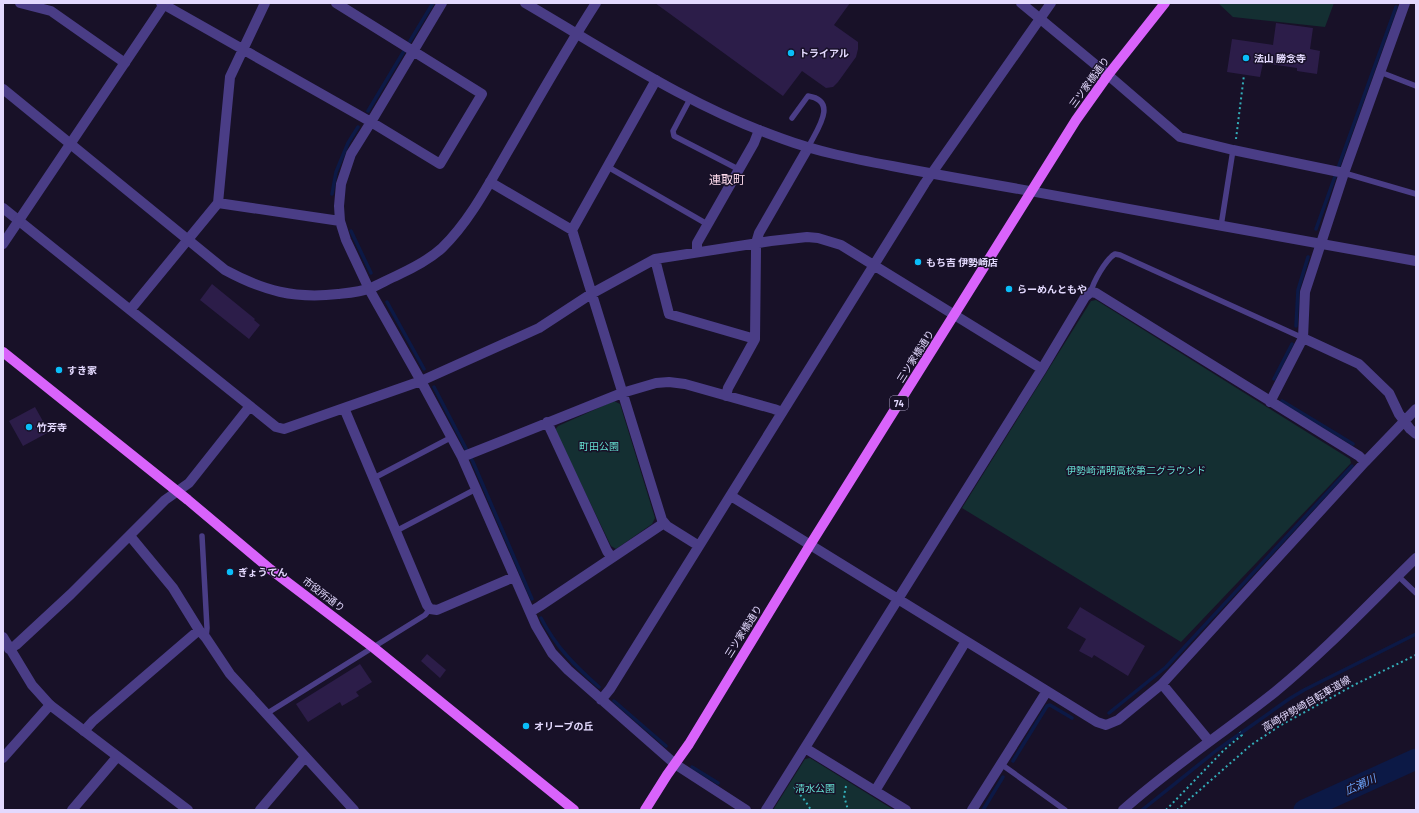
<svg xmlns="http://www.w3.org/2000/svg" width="1419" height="813" viewBox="0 0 1419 813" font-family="Barlow,'Noto Sans JP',sans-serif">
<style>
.green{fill:#142f32}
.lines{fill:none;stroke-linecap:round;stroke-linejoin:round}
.stream{stroke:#0c1946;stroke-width:3.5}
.river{stroke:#0c1946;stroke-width:21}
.building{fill:#2c1d49}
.path{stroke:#33adb8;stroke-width:2;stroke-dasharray:2 3;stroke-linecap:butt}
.service{stroke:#4a3d86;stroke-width:5.5}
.minor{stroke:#4a3d86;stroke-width:10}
.tertiary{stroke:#4a3d86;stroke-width:10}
.primary{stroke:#d963fb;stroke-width:10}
.poi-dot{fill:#0abef9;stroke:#181128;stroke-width:1.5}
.labels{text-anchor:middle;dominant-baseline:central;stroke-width:3;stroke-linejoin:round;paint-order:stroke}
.shield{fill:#181128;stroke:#a69dbe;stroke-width:1}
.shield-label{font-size:9px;font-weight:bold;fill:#e3d9fe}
.poi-label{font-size:10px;font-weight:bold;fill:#e3d9fe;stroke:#181128;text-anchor:start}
.street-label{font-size:10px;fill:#e3d9fe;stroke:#181128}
.park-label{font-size:10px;fill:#65ded1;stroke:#181128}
.water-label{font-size:11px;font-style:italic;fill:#6aa3fc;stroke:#181128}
.quarter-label{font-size:12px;fill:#fedbec;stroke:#181128}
</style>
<rect width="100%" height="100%" fill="#181128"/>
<path class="green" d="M 1218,3 L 1334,3 L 1325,27 L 1233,17 Z
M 1096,300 L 1350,459 L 1351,463 L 1181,642 L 962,508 L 1091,301 Z
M 614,401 L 620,404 L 655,518 L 652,524 L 616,549 L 611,546 L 555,430 L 558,426 Z
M 810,758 L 894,810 L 773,810 L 805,759 Z"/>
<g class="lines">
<path class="stream" d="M 410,41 L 433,3
M 368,111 L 404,51
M 332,194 L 336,172 L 348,143 L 358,127
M 1316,229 L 1396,7
M 351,231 L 371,273
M 387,302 L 424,369
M 1296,326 L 1298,290 L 1308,257
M 1274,379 L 1292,344
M 434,387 L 473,462 L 532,599
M 1282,401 L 1353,444
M 541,618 C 556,647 575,666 599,687
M 614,701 L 666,746
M 1109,713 L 1166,667 L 1352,466
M 1013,761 L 1047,706 L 1050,705 L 1072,718
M 692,767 L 718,783
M 983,810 L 1003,777
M 1142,810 L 1217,750 L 1289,699 L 1304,690 L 1416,634"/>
<path class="river" d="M 1304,810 L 1416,759"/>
</g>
<path class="building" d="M 655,3 L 850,3 L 834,25 L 858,42 L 858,49 L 856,57 L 838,82 L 833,87 L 826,88 L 802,71 L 783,96 Z
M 1276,23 L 1313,28 L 1310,49 L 1320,51 L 1317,74 L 1297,71 L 1297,68 L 1263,63 L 1260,77 L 1227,72 L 1232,39 L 1273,45 Z
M 212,284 L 255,319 L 254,320 L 260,325 L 249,339 L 200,300 Z
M 35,407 L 49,432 L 23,446 L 9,421 Z
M 1080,607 L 1145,646 L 1128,676 L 1094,655 L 1092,658 L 1079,651 L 1086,639 L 1067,628 Z
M 427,654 L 446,670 L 440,678 L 421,661 Z
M 360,664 L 372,682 L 356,692 L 359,696 L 342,706 L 340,702 L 308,722 L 296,704 Z"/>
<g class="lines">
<path class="path" d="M 1236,139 L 1244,75
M 846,786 L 844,796 L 848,810
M 794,787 L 806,802 L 811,810
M 1166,810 L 1224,750 L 1242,735 L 1240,732
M 1177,810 L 1251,745 L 1281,725 L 1356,684 L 1416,655"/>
<path class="service" d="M 1380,72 L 1416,86
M 690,99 L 673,131 L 674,136 L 738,169
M 792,118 L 808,96 C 840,101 815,132 808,148
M 608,167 L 707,224
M 1344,173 L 1416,194
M 1221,226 L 1233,150
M 1091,292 C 1093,282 1106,259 1115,254 L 1120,255 L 1303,338
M 374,478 L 452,437
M 396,531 L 476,489
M 202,536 L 207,628 L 206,638
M 1398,576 L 1416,593
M 266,714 L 425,615 L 430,609
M 1001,764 L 1065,810"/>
<path class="minor" d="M 20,3 L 51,11 L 125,63
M 161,3 L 371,122 L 440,164 L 482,94 L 336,3
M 442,3 L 371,122 L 351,154 L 341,184 L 339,206 L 340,221 L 346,240 L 369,289 L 421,381 L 462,457 L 536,626 L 552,653 L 568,670 L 675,764 L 746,810
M 1108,75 L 1180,137 L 1233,150 L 1344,173
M 490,182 L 572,230 L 662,520 L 667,526 L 699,546
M 218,203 L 340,221
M 3,208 L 276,427 L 284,429 L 421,381 L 539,328 L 591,294 L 655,259 L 771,241 L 807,237 L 818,238 L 841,245 L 1042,369
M 572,230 L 656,80
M 697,252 L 697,243 L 754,143 L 759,130
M 655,259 L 669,314 L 755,339
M 130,310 L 218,203 L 230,77 L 265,3
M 1303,338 L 1359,364 L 1389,393 L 1399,414 L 1410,429 L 1416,434
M 726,396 L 728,388 L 755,339 L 756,251 L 756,243 L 759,233 L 808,148
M 1270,402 L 1303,338 L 1305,292 L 1344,173 L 1405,3
M 344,408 L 427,605 L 430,609 L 437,610 L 514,577
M 547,422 L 607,551 L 612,558
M 462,457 L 622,393 L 656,383 L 669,382 L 685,384 L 774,409 L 782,412
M 731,496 L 1097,722 L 1106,725 L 1118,720 L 1162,684 L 1365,462 L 1416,409
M 130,536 L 173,588 L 199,630 L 206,638 L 230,674 L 354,810
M 530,612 L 540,606 L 664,523
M 3,637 L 32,685 L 50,705
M 9,649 L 16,645 L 71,594 L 165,500 L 189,483 L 250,406
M 1162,684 L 1209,741
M 601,700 L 610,689 L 925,183 L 1051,3
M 84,731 L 93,721 L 199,630
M 805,748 L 906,810
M 875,791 L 966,641
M 72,810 L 117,757
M 260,810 L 305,757
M 766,810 L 1042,369 L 1085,297 L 1091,292 L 1096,293 L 1359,456 L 1365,462
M 972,810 L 1047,691"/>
<path class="tertiary" d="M 525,3 C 609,52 691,107 783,139 C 818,152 855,159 892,166 C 933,174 973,181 1013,188 C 1147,213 1282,236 1416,261
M 1021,3 L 1108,75
M 3,89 L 225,270 C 264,291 294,299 338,294 C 348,293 361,292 371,288 C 380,284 389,279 398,275 C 413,268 429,260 442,248 C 469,222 489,184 508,151 C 537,101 565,51 596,3
M 3,244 L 165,3
M 3,758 L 50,705 L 188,810
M 1123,810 C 1171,767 1225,732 1275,692 C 1325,651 1370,603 1416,558"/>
<path class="primary" d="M 3,352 L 188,500 L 270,569 L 374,648 L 574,810
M 645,810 L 667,775 L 689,744 L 810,545 L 1076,120 L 1108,75 L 1165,3"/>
</g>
<g class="poi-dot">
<circle cx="791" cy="53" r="4"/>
<circle cx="1246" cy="58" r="4"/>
<circle cx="918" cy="262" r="4"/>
<circle cx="1009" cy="289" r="4"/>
<circle cx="59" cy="370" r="4"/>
<circle cx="29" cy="427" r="4"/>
<circle cx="230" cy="572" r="4"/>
<circle cx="526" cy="726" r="4"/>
</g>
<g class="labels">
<rect class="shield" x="890" y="396" width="18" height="14" rx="3"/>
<g class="shield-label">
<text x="899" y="403">74</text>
</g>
<g class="poi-label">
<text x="799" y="53">トライアル</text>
<text x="1254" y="58">法山 勝念寺</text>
<text x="926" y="262">もち吉 伊勢崎店</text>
<text x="1017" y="289">らーめんともや</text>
<text x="67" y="370">すき家</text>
<text x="37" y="427">竹芳寺</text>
<text x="238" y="572">ぎょうてん</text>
<text x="534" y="726">オリーブの丘</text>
</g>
<g class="street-label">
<text transform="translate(1089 82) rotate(-54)">三ツ家橋通り</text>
<text transform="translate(915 356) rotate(-58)">三ツ家橋通り</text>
<text transform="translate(324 594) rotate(37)">市役所通り</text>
<text transform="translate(743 631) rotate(-58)">三ツ家橋通り</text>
<text transform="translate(1306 703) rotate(-30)">高崎伊勢崎自転車道線</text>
</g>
<g class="park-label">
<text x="599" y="446">町田公園</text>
<text x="1136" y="470">伊勢崎清明高校第二グラウンド</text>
<text x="815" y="788">清水公園</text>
</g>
<g class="water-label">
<text transform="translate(1360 784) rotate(-25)">広瀬川</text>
</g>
<g class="quarter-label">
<text x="727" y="179">連取町</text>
</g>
</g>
<rect width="1419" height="813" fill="none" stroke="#e3d9fe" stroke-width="8"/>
</svg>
